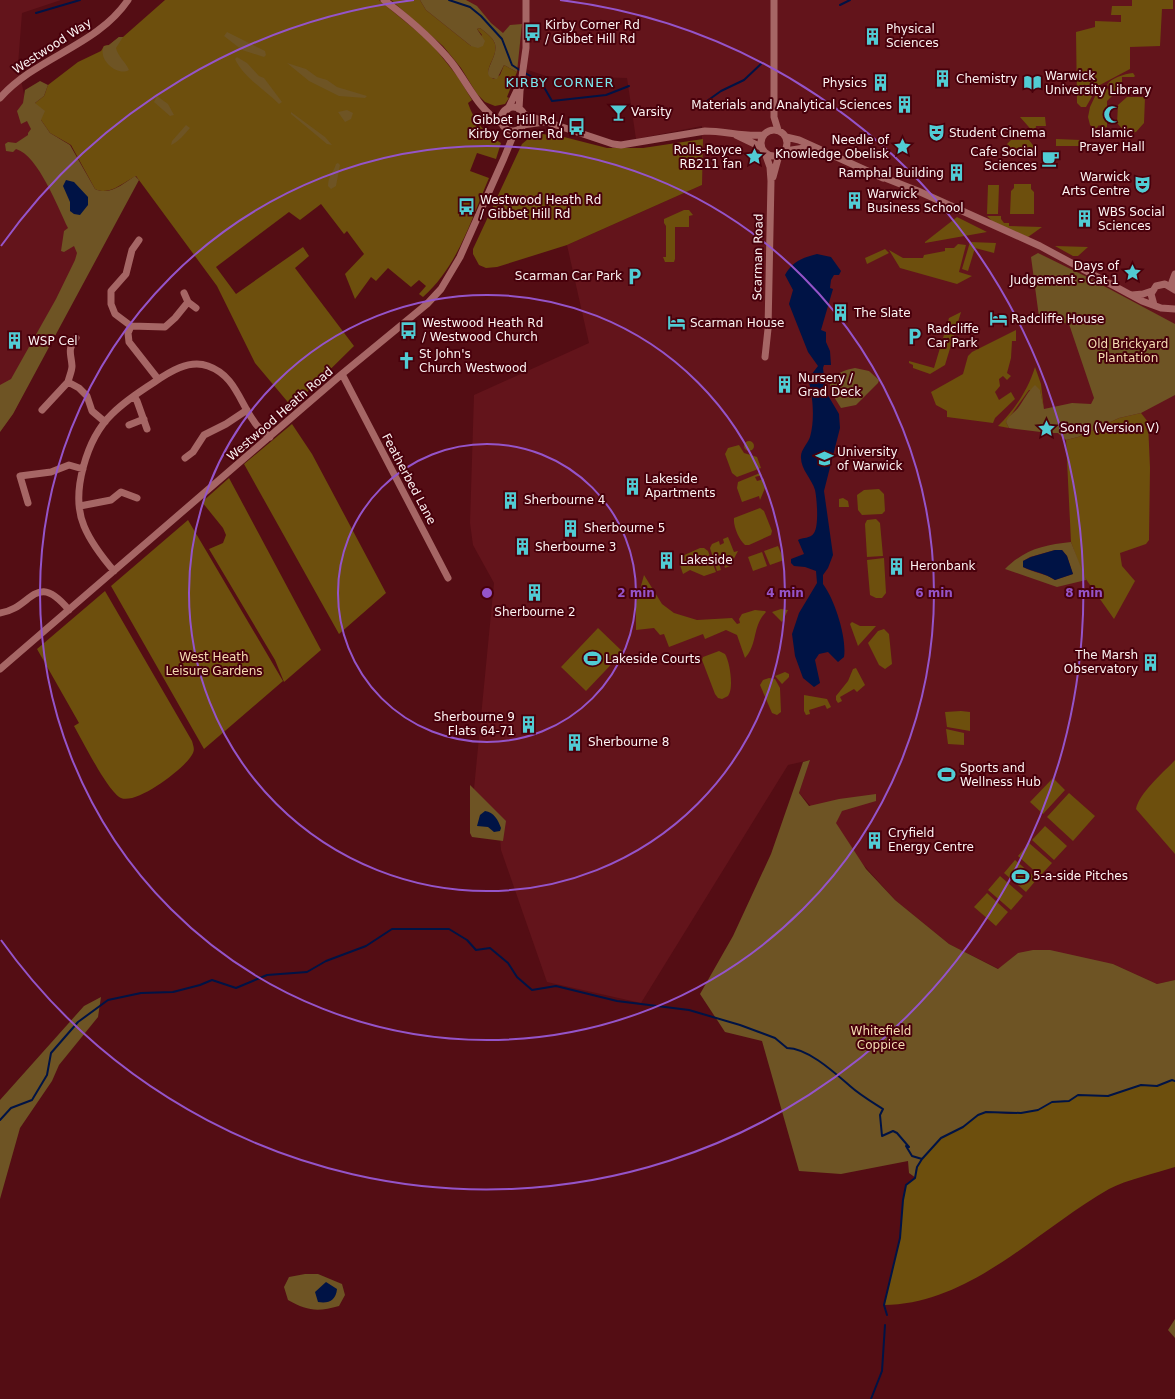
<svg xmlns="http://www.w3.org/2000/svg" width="1175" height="1399" viewBox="0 0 1175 1399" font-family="'DejaVu Sans',sans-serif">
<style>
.built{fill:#63141b}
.green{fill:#6d4f0d}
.forest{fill:#6e5424;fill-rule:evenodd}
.water{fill:#001345}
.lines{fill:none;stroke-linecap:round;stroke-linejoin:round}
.stream{stroke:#001345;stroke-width:2}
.minor{stroke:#a66665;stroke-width:7}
.ring{fill:none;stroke:#9554c9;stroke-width:2}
.labels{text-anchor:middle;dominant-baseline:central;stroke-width:4;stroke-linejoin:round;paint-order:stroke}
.poi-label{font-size:12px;fill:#fcf2f2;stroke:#48000b;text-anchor:start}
.street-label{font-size:12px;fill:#fcf2f2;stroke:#48000b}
.park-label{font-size:12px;fill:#f5dcb2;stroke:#48000b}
.neighbourhood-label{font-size:13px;letter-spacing:1px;fill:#7ae6ed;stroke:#48000b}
.centre{fill:#9554c9;stroke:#48000b;stroke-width:2}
.ring-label{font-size:12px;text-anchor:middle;font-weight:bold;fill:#9554c9;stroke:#48000b;stroke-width:4;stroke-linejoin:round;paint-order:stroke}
</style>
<rect width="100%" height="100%" fill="#540d14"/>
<path class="built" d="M 0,0 L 61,0 L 22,13 L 18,65 L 26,104 L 92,260 L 13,414 L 0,432 Z
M 458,0 L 1175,0 L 1175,980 L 1157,984 L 1113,964 L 1018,953 L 999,969 L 949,944 L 895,900 L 799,793 L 810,760 L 788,765 L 641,1003 L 547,982 L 501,850 L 500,836 L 470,830 L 494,583 L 473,545 L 470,523 L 474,395 L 589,343 L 567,245 L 702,185 L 702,126 L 636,139 L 627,78 L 546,76 L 516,66 Z"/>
<path class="green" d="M 165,0 L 379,0 L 430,42 L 458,77 L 472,100 L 468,103 C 474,121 484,133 501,143 L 496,159 L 477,153 L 470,171 L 489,178 C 471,220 458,266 423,297 L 419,294 L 426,286 L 419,280 L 411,287 L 388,268 L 376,281 L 371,277 L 355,299 L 345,274 L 364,254 L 347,231 L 344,234 L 321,204 L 300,220 L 289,212 L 216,267 L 236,294 L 303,247 L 309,256 L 295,268 L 354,346 L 292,407 L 255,363 L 217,286 L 136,176 C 122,183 110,196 95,189 L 71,145 L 50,133 L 41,120 L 35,103 L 44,96 L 48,85 L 78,62 L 101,51 L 104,46 L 109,45 L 119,37 L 123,37 Z
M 391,0 L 420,0 L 426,10 L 471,46 L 482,35 L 477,29 L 480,28 C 485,32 493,37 495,44 C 499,58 479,72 494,79 L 500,75 L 504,65 L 517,72 L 507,97 L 509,98 L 505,104 L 495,106 L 485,102 L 477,94 L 461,68 L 443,46 Z
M 1132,0 L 1173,0 L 1173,9 L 1162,9 L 1160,46 L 1130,47 L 1130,69 L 1098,86 L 1086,107 L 1081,107 L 1077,103 L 1076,32 L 1095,27 L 1095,21 L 1121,22 L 1121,15 L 1111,15 L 1112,6 L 1132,6 Z
M 1133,73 L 1135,76 L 1134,77 L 1122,77 L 1122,86 L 1116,93 L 1107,85 C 1111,78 1124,74 1133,73 Z
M 1105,86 L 1113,95 L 1107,101 L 1107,127 L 1102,128 L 1099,125 L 1096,129 L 1090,125 L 1088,117 L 1090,107 L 1098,90 Z
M 1127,97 L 1145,97 L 1144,123 L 1136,132 L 1126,133 L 1117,123 L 1118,105 Z
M 1020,117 L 1045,117 L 1046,126 L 1036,126 L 1035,134 Z
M 535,133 L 564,137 L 607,148 L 643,148 L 703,139 L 702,185 L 567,245 L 497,267 L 486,268 L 479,265 L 473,254 L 473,249 L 522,144 Z
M 1056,139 L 1081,140 L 1087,146 L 1056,146 Z
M 1011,140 L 1029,140 L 1035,148 L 1032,150 L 1013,150 L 1007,144 Z
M 1014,184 L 1031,184 L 1031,189 L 1034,192 L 1034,214 L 1010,214 L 1011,191 L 1014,188 Z
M 988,185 L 999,185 L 998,214 L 987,214 Z
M 684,210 L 689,210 L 693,215 L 689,216 L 689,227 L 675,227 L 675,259 L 674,262 L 665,262 L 663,257 L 666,257 L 666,226 L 664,223 L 664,219 Z
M 987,216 L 1001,216 L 1001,219 L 1004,223 L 1009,223 L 1009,226 L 1042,227 L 1028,237 L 993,222 Z
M 957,217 L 987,232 L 925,243 L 925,242 Z
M 970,242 L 996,243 L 994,253 L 975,248 L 968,271 L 962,269 Z
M 958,244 L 966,245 L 959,272 L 972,276 L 957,284 L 900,268 L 889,250 L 903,258 L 923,258 L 924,255 L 945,251 L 945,248 L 954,248 Z
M 1055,246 L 1088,247 L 1078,256 L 1073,256 Z
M 885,249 L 889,253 L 867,264 L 865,258 Z
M 961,312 L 945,365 L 930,374 L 913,368 L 913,365 L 909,363 L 909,361 L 934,368 L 949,318 Z
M 1016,330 L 1016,341 L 1012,341 L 1011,358 L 1007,373 L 1011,376 L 1007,380 L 1003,376 L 999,379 L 1000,386 L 995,392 L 999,400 L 1011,392 L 1015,399 L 995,418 L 993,423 L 947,417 L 947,411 L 936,405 L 931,392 L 963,374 L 968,356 L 972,352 Z
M 1035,367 L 1041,384 L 1044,410 L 1040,390 L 1029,390 L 1006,422 L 1009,428 L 998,426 C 1015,409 1028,390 1035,367 Z
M 1141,413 L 1148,422 L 1150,468 L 1149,540 L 1146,544 L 1120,553 L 1122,566 L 1135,581 L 1114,619 L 1083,575 L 1071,542 L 1066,440 L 1078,437 L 1119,418 Z
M 292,424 L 312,454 L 386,593 L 339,634 L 244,464 Z
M744 446a5 5 0 1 1 10 0a5 5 0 1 1-10 0Z
M 739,445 L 744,453 L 757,457 L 761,468 L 737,477 L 732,473 L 725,454 L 728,448 Z
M 760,473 L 762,475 L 755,477 L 757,481 L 764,479 L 765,488 L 760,500 L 759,496 L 742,502 L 737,488 L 738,482 Z
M 229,478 L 321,650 L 284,682 L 275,660 L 209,549 L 223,543 L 226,535 L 223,528 L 202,502 Z
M 879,489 L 884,494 L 885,511 L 882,514 L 862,515 L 858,510 L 857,495 L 864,490 Z
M 843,498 L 848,501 L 849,507 L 839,507 L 839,499 Z
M 760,508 L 764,511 L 772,531 L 771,535 L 749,545 L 745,545 C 739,540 733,526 734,518 Z
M 876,519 L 880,523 L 883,556 L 867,557 L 865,524 L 867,520 Z
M 188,520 L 283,681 L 204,749 L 111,586 Z
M 728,537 L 734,552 L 738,551 L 730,566 L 725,568 L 723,562 L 719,563 L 721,570 L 717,571 L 710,548 L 712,544 L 719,541 L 720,545 L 724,543 L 723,539 Z
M 778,546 L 784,560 L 770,565 L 764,551 Z
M 700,548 L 704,548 L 708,551 L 716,572 L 704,576 L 690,570 L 683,574 L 679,562 L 680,557 Z
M 762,552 L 767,566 L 753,571 L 748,557 Z
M 884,558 L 886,593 L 882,598 L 876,598 L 870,595 L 867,560 Z
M 644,575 L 662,604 L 674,613 L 697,620 L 732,618 L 737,624 L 740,623 L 739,619 L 742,614 L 755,610 L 765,611 L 766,612 C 752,626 758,644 745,658 L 737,635 L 726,630 L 705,639 L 703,634 L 669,647 L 664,634 L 660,635 L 654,628 L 636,630 L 636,604 Z
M 105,591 L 192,741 C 193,745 195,749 193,753 C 187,767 137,805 121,798 C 108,792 82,740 74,726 L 79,723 L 37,649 Z
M 781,609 L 788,610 L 782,622 L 772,612 Z
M 852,622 L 860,626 L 876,626 L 858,646 L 850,624 Z
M 598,628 L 623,652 L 586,691 L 561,667 Z
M 884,629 L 889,634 L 892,664 L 885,669 L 879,665 L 868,643 L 878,631 Z
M 719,651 L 725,654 C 730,662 734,689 728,696 L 722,699 L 718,698 L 715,694 L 702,660 L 703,657 Z
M 856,668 L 865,685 L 857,692 L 854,689 L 840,697 L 842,701 L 838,703 L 836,700 L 836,696 L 848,681 L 853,669 Z
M 785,672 L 789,674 L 789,677 L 782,684 L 775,676 Z
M 769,678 L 775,679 L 780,688 L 781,712 L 777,715 L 772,713 L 760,685 L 763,680 Z
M 804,695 L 827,699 L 831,707 L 827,709 L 825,705 L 809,710 L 810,714 L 806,715 L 804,711 Z
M 961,711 L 970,712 L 970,731 L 947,727 L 945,712 Z
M 946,729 L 964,733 L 964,745 L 948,744 Z
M 1175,760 L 1175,854 L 1136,809 C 1139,793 1164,772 1175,760 Z
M 1053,778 L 1065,790 L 1043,814 L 1030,802 Z
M 1069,793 L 1095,816 L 1073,841 L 1047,817 Z
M 1045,826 L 1067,846 L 1054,860 L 1032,840 Z
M 1029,843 L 1052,863 L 1040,876 L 1018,856 Z
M 1015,860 L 1037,879 L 1026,892 L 1004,873 Z
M 1000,876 L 1023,896 L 1011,910 L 988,890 Z
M 987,893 L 1008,912 L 996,926 L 974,907 Z
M 1172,1080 L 1175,1081 L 1175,1167 C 1156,1173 1126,1180 1109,1189 C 1037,1230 971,1304 884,1305 L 900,1238 L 903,1200 L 906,1185 L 916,1178 L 915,1171 L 922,1159 L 941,1138 L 963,1127 L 978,1115 L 986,1112 L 1011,1114 L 1038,1110 L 1052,1102 L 1069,1101 L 1078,1095 L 1108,1096 L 1141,1085 L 1157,1086 Z"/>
<path class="forest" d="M 420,0 L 466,0 L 477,6 L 491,23 L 503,33 L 510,25 L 522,24 L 517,72 L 504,65 L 497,79 C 476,77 499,59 495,44 C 493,37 485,32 480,28 L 477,29 L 485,41 L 483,46 L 478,48 L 471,46 L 426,10 Z
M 227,32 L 265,51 L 266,55 L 264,57 L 242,50 L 224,36 Z
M 119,37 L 123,37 L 116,48 C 118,57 126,62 129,70 C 117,77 97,59 104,46 L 109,45 Z
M 237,57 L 247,63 L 259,76 L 264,78 L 282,102 L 279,104 C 265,90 243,77 235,59 Z
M 287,63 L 306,69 L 317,77 L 327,80 L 337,87 L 367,96 L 365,98 L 339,96 L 309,81 Z
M 40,81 L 48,85 L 44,96 L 35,103 L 45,111 L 41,120 L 50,133 L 70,145 L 95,189 C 109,196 123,184 135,176 L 139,180 L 13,414 L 0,432 L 0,385 L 11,379 L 56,299 L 75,260 L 77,253 L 74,246 L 64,252 L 61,251 L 64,231 L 68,228 C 58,208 38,155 16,149 L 13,152 L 6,151 L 5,144 L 8,142 L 16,143 L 28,135 L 28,133 L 31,129 L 27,121 L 21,124 L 17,111 L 23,103 L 25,90 Z
M 157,96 L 168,104 L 174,115 L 170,116 L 154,102 Z
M 347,110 L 353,113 L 351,119 L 345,122 L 338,112 Z
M 291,112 L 325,137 L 332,145 L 327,144 L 291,114 Z
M 186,125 L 190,128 C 185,134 178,142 171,145 L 172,141 Z
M 338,163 L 340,165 L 336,186 L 331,189 L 328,186 C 329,173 333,174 336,164 Z
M 1038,253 L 1087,277 L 1175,324 L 1175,395 L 1141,413 L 1119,418 L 1078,437 L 1066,440 L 1058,433 L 1049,433 L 1009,428 L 1006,422 C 1008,416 1014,413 1018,408 C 1024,400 1027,392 1035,385 L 1040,390 L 1044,409 L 1072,403 L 1091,404 L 1094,398 L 1069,324 L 1039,317 L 1031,257 Z
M 855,368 L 869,371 L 879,380 L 878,383 L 856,405 L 841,408 L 831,392 L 829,377 C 839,375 841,370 855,368 Z
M 1071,542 L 1086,580 L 1057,587 L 1005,569 C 1025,549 1044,545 1071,542 ZM 1055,550 L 1062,550 L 1067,556 L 1073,574 L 1055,580 C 1045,573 1034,573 1023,567 L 1023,561 L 1030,557 Z
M 810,760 L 799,793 L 809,806 L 839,799 L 876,794 L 876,801 L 842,811 L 836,823 L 866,869 L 895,900 L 949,944 L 998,969 L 1018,953 L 1033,950 L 1050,950 L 1113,964 L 1157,984 L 1175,980 L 1175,1081 L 1172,1080 L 1157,1086 L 1141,1085 L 1108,1096 L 1078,1095 L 1069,1101 L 1052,1102 L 1038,1110 L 1021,1113 L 986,1112 L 978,1115 L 963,1127 L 941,1138 L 922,1159 L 915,1171 L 916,1178 L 909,1173 L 908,1161 L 841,1174 L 799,1171 L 762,1041 L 725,1032 L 700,994 L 733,936 L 771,854 L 803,762 Z
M 470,785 L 506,821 L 503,841 L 472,837 L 470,833 Z
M 101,997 L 98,1017 L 59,1065 L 52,1081 L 20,1128 L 0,1199 L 0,1100 L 84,1006 Z
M 305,1274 L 318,1274 L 342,1284 L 345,1295 L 339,1306 C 318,1312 307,1311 288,1300 L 284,1287 L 289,1277 Z
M 1175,1319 L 1175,1338 L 1168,1330 Z"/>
<path class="water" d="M 66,180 L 74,182 L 88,197 L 88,205 L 80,215 L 74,214 L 70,211 L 70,202 L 63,186 Z
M 817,254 L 831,257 L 841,271 L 839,275 L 834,275 L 831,280 L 830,288 L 833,289 L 821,330 L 826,332 L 826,342 L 830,351 L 831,365 L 824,365 L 823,368 L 826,392 L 839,414 L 840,428 L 824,491 L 833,555 L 828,568 L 823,575 L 823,584 C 835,600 847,638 844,657 L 838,662 L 828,652 L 819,654 L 815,660 L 820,683 L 814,687 L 803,678 L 795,656 L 792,634 L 799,613 L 817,583 L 816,571 L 805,567 L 794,566 L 791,563 L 791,559 L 804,554 L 798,540 C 803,537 810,539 814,533 C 819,526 817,499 815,490 C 812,479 800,469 801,456 C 801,450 808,443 810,437 C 815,420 813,395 808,379 L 818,366 L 808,352 L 789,304 L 793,290 L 785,275 C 793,261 802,258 817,254 Z
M 1055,550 L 1062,550 L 1067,556 L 1073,574 L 1055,580 C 1045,573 1034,572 1023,567 L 1023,561 L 1031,557 Z
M 485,811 C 494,812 498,820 501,828 L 500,831 L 494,832 L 488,827 L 477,826 L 480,815 Z
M 326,1282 L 337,1289 C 336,1300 329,1304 318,1302 L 315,1292 Z"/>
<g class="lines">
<path class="stream" d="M 449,0 L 470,7 L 481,16 L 502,39 L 512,65 L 521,71
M 840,5 L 850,0
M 36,13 L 80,0
M 525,73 L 541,82 L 552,101 L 606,95 L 629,86
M 707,101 L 721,91 L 744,80 L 762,63
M 0,1120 L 11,1108 L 32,1100 L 47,1075 L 51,1053 L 78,1022 L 108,1000 L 141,993 L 173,992 L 200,985 L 212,980 L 236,988 L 267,975 L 307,972 L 326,961 L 366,946 L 392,929 L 449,929 L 467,940 L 476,950 L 490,948 L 508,963 L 517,977 L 532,990 L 556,986 L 617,1001 L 689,1010 L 740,1025 L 775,1038 L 787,1048 C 808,1048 835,1073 850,1086 C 860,1095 872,1102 883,1109 L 880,1115 L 882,1136 L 893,1131 L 897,1133 L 909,1147 L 906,1146 L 912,1156 L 922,1159 L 941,1138 L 963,1127 L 978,1115 L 986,1112 L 1021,1113 L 1038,1110 L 1052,1102 L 1069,1101 L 1078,1095 L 1108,1096 L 1141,1085 L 1157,1086 L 1172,1080 L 1175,1081
M 887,1315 L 884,1305 L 900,1238 L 903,1200 L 906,1185 L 915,1178 L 917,1167 L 922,1159
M 871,1399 L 882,1371 L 885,1325"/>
<path class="minor" d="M 384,0 C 409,19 433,39 452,63 C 469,85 477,108 502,124
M 774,0 L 774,117 L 778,130
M 0,98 C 36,57 97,46 128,0
M501 119a12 12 0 1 1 24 0a12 12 0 1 1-24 0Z
M 508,109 L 519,86
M 519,109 L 520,91 L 526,48 L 526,0
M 523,114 L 613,144 L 621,145 L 705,131 C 725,131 744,137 763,135
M 523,125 L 544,122
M761 143a13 13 0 1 1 26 0a13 13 0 1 1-26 0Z
M 736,135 L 761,147
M 786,137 L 799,140 L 883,178
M 785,151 L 811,147
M 880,176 L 918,191 L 1040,246 L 1142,301 L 1161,308 L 1175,309
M 773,177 L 779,155
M 139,240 L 132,250 L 126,274 L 111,291 L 111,304 L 115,314 L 131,326 L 128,333 L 129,342 L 158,379
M 1175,290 L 1172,282 L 1175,274
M 184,293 L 188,302 L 196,308
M 1132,295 L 1143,294 L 1152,291
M 1154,305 L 1151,294 L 1156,286 L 1165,284 L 1175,290
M 131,326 L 165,327 L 175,318 L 188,302
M 76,338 C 67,351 71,352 72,366 C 72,371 69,377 68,382 L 79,388 L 87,396 L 92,411 L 105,422
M 765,357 L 768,329 L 771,181 L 770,167 L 765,153
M 342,374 L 448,578
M 134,396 L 137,401 L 147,429
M 42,410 L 68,382
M 129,425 L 144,419
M 185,458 L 193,452 L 204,435 L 226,424 L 247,410
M 28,503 L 20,476 L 51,472 L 69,465 L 83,469
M 80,506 L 111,500 L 121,492 L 137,498
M 114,571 C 102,557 91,543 84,526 C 70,493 87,438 112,414 C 124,402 139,392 153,383 C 169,372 189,359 208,366 C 234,375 239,400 253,420 C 257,427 263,432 270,437
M 0,613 C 32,609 35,569 69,610
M 0,669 L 342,374 L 427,304 L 441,289 L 460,257 L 504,158 L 513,136 L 513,131"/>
</g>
<g class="ring">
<circle cx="487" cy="593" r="149"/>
<circle cx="487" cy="593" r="298"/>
<circle cx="487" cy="593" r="447"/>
<path d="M1 246A597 597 0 0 1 414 0M560 0A597 597 0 1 1 1 940"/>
</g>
<defs>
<symbol id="bus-bare" viewBox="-9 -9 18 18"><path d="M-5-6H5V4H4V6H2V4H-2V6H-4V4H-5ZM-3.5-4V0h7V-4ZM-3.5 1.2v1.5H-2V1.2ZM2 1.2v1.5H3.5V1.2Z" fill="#51ccd4" stroke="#48000b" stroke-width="2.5" paint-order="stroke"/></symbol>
<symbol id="building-bare" viewBox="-9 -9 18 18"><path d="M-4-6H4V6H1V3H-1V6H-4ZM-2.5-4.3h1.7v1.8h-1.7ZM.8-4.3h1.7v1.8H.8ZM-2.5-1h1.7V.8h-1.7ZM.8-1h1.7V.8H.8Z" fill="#51ccd4" stroke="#48000b" stroke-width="2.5" paint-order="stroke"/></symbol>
<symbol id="library-bare" viewBox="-9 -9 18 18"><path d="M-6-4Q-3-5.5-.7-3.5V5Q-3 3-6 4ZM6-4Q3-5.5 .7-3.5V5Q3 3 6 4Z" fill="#51ccd4" stroke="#48000b" stroke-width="2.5" paint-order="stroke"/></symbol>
<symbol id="bar-bare" viewBox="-9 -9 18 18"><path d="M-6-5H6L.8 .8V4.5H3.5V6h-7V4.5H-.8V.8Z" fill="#51ccd4" stroke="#48000b" stroke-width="2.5" paint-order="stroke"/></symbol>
<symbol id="mosque-bare" viewBox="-9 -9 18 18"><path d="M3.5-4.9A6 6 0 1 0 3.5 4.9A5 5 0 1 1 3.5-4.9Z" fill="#51ccd4" stroke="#48000b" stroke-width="2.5" paint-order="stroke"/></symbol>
<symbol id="theatre-bare" viewBox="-9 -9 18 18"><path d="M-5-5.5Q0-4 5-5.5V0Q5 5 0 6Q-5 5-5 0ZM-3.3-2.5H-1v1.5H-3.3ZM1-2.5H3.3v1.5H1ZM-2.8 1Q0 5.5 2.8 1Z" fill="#51ccd4" stroke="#48000b" stroke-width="2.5" paint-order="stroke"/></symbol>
<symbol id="sight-bare" viewBox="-9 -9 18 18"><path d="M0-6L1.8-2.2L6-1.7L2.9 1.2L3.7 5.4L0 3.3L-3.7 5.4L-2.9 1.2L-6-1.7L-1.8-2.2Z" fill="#51ccd4" stroke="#48000b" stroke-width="2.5" paint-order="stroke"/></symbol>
<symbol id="cafe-bare" viewBox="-9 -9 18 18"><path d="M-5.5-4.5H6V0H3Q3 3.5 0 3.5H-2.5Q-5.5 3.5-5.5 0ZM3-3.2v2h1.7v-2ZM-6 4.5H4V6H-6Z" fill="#51ccd4" stroke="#48000b" stroke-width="2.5" paint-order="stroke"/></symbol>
<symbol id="parking-bare" viewBox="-9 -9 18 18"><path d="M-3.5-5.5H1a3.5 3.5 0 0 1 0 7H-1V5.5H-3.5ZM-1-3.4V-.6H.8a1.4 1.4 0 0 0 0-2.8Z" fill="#51ccd4" stroke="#48000b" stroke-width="2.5" paint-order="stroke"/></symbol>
<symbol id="hotel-bare" viewBox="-9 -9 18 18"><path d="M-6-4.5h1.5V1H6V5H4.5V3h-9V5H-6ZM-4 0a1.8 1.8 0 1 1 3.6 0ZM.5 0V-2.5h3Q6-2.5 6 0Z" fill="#51ccd4" stroke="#48000b" stroke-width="2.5" paint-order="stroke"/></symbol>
<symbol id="church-bare" viewBox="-9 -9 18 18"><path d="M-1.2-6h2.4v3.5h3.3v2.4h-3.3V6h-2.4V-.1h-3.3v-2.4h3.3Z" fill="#51ccd4" stroke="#48000b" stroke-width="2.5" paint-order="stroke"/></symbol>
<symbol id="university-bare" viewBox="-9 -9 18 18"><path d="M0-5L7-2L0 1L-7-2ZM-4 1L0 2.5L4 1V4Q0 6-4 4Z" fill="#51ccd4" stroke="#48000b" stroke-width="2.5" paint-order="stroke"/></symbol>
<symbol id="stadium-bare" viewBox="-9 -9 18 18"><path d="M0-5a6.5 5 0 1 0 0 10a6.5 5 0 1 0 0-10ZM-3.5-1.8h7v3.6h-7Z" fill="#51ccd4" stroke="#48000b" stroke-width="2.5" paint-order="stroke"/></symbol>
</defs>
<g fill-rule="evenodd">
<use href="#bus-bare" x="520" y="20" width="25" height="25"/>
<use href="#building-bare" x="860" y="24" width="25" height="25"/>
<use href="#building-bare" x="930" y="66" width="25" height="25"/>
<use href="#building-bare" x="868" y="70" width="25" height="25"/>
<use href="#library-bare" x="1020" y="70" width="25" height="25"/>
<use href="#building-bare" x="892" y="92" width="25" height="25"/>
<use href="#bar-bare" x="606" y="100" width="25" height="25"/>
<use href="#mosque-bare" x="1100" y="102" width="25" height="25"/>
<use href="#bus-bare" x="564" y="114" width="25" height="25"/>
<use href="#theatre-bare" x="924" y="120" width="25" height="25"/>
<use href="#sight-bare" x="890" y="134" width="25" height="25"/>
<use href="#sight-bare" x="742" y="144" width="25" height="25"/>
<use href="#cafe-bare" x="1038" y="146" width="25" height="25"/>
<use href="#building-bare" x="944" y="160" width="25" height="25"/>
<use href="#theatre-bare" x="1130" y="172" width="25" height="25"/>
<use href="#building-bare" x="842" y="188" width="25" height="25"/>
<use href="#bus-bare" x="454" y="194" width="25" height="25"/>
<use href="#building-bare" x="1072" y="206" width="25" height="25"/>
<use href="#sight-bare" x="1120" y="260" width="25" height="25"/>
<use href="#parking-bare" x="622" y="264" width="25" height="25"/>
<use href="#building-bare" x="828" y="300" width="25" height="25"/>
<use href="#hotel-bare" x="986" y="306" width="25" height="25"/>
<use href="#hotel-bare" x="664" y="310" width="25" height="25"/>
<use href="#bus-bare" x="396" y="318" width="25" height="25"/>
<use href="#parking-bare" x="902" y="324" width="25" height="25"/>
<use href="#building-bare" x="2" y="328" width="25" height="25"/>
<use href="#church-bare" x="394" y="348" width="25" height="25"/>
<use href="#building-bare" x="772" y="372" width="25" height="25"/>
<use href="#sight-bare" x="1034" y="416" width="25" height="25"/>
<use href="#university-bare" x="812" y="446" width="25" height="25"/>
<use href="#building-bare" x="620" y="474" width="25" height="25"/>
<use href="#building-bare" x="498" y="488" width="25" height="25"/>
<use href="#building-bare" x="558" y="516" width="25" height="25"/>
<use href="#building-bare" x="510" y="534" width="25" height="25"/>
<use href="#building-bare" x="654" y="548" width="25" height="25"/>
<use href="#building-bare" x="884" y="554" width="25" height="25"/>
<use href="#building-bare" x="522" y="580" width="25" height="25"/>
<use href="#stadium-bare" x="580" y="646" width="25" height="25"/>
<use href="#building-bare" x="1138" y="650" width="25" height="25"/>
<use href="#building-bare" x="516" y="712" width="25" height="25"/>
<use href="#building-bare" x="562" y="730" width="25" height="25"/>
<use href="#stadium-bare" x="934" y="762" width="25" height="25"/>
<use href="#building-bare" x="862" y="828" width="25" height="25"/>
<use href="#stadium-bare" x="1008" y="864" width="25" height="25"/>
</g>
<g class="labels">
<g class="poi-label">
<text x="545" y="25">Kirby Corner Rd<tspan x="545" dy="14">/ Gibbet Hill Rd</tspan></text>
<text x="886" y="29">Physical<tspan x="886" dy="14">Sciences</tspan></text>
<text x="1045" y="76">Warwick<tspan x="1045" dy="14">University Library</tspan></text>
<text x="956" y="79">Chemistry</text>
<text x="867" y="83" text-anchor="end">Physics</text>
<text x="892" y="105" text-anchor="end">Materials and Analytical Sciences</text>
<text x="631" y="112">Varsity</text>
<text x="563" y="120" text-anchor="end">Gibbet Hill Rd /<tspan x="563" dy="14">Kirby Corner Rd</tspan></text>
<text x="949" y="133">Student Cinema</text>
<text x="1112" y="133" text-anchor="middle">Islamic<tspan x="1112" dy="14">Prayer Hall</tspan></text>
<text x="889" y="140" text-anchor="end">Needle of<tspan x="889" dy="14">Knowledge Obelisk</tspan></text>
<text x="742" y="150" text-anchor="end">Rolls-Royce<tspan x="742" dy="14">RB211 fan</tspan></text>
<text x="1037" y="152" text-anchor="end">Cafe Social<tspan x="1037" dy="14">Sciences</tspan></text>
<text x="944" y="173" text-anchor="end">Ramphal Building</text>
<text x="1130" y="177" text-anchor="end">Warwick<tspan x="1130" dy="14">Arts Centre</tspan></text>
<text x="867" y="194">Warwick<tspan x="867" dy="14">Business School</tspan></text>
<text x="480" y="200">Westwood Heath Rd<tspan x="480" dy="14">/ Gibbet Hill Rd</tspan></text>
<text x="1098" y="212">WBS Social<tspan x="1098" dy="14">Sciences</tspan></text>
<text x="1119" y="266" text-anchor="end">Days of<tspan x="1119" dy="14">Judgement - Cat 1</tspan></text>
<text x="622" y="276" text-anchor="end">Scarman Car Park</text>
<text x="854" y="313">The Slate</text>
<text x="1011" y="319">Radcliffe House</text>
<text x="422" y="323">Westwood Heath Rd<tspan x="422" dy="14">/ Westwood Church</tspan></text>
<text x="690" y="323">Scarman House</text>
<text x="927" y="329">Radcliffe<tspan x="927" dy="14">Car Park</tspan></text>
<text x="28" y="341">WSP Cel</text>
<text x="419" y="354">St John's<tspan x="419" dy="14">Church Westwood</tspan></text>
<text x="798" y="378">Nursery /<tspan x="798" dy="14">Grad Deck</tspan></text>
<text x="1060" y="428">Song (Version V)</text>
<text x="837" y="452">University<tspan x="837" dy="14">of Warwick</tspan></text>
<text x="645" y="479">Lakeside<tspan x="645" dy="14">Apartments</tspan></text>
<text x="524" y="500">Sherbourne 4</text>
<text x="584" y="528">Sherbourne 5</text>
<text x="535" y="547">Sherbourne 3</text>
<text x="680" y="560">Lakeside</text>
<text x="910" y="566">Heronbank</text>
<text x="535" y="612" text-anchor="middle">Sherbourne 2</text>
<text x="1138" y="655" text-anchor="end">The Marsh<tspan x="1138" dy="14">Observatory</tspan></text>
<text x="605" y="659">Lakeside Courts</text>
<text x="515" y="717" text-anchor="end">Sherbourne 9<tspan x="515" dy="14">Flats 64-71</tspan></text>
<text x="588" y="742">Sherbourne 8</text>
<text x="960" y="768">Sports and<tspan x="960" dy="14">Wellness Hub</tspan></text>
<text x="888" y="833">Cryfield<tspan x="888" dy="14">Energy Centre</tspan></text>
<text x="1033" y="876">5-a-side Pitches</text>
</g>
<g class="street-label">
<text transform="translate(52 46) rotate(-33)">Westwood Way</text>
<text transform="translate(758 257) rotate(-89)">Scarman Road</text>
<text transform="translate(280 414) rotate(-41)">Westwood Heath Road</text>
<text transform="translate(409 479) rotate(62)">Featherbed Lane</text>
</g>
<g class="park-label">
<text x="1128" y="344">Old Brickyard<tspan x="1128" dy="14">Plantation</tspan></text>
<text x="214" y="657">West Heath<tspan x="214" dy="14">Leisure Gardens</tspan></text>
<text x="881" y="1031">Whitefield<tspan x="881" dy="14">Coppice</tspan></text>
</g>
<g class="neighbourhood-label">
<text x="560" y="82">KIRBY CORNER</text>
</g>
</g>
<circle cx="487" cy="593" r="6" class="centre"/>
<g class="ring-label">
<text x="636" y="597">2 min</text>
<text x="785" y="597">4 min</text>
<text x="934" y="597">6 min</text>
<text x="1084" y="597">8 min</text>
</g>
</svg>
